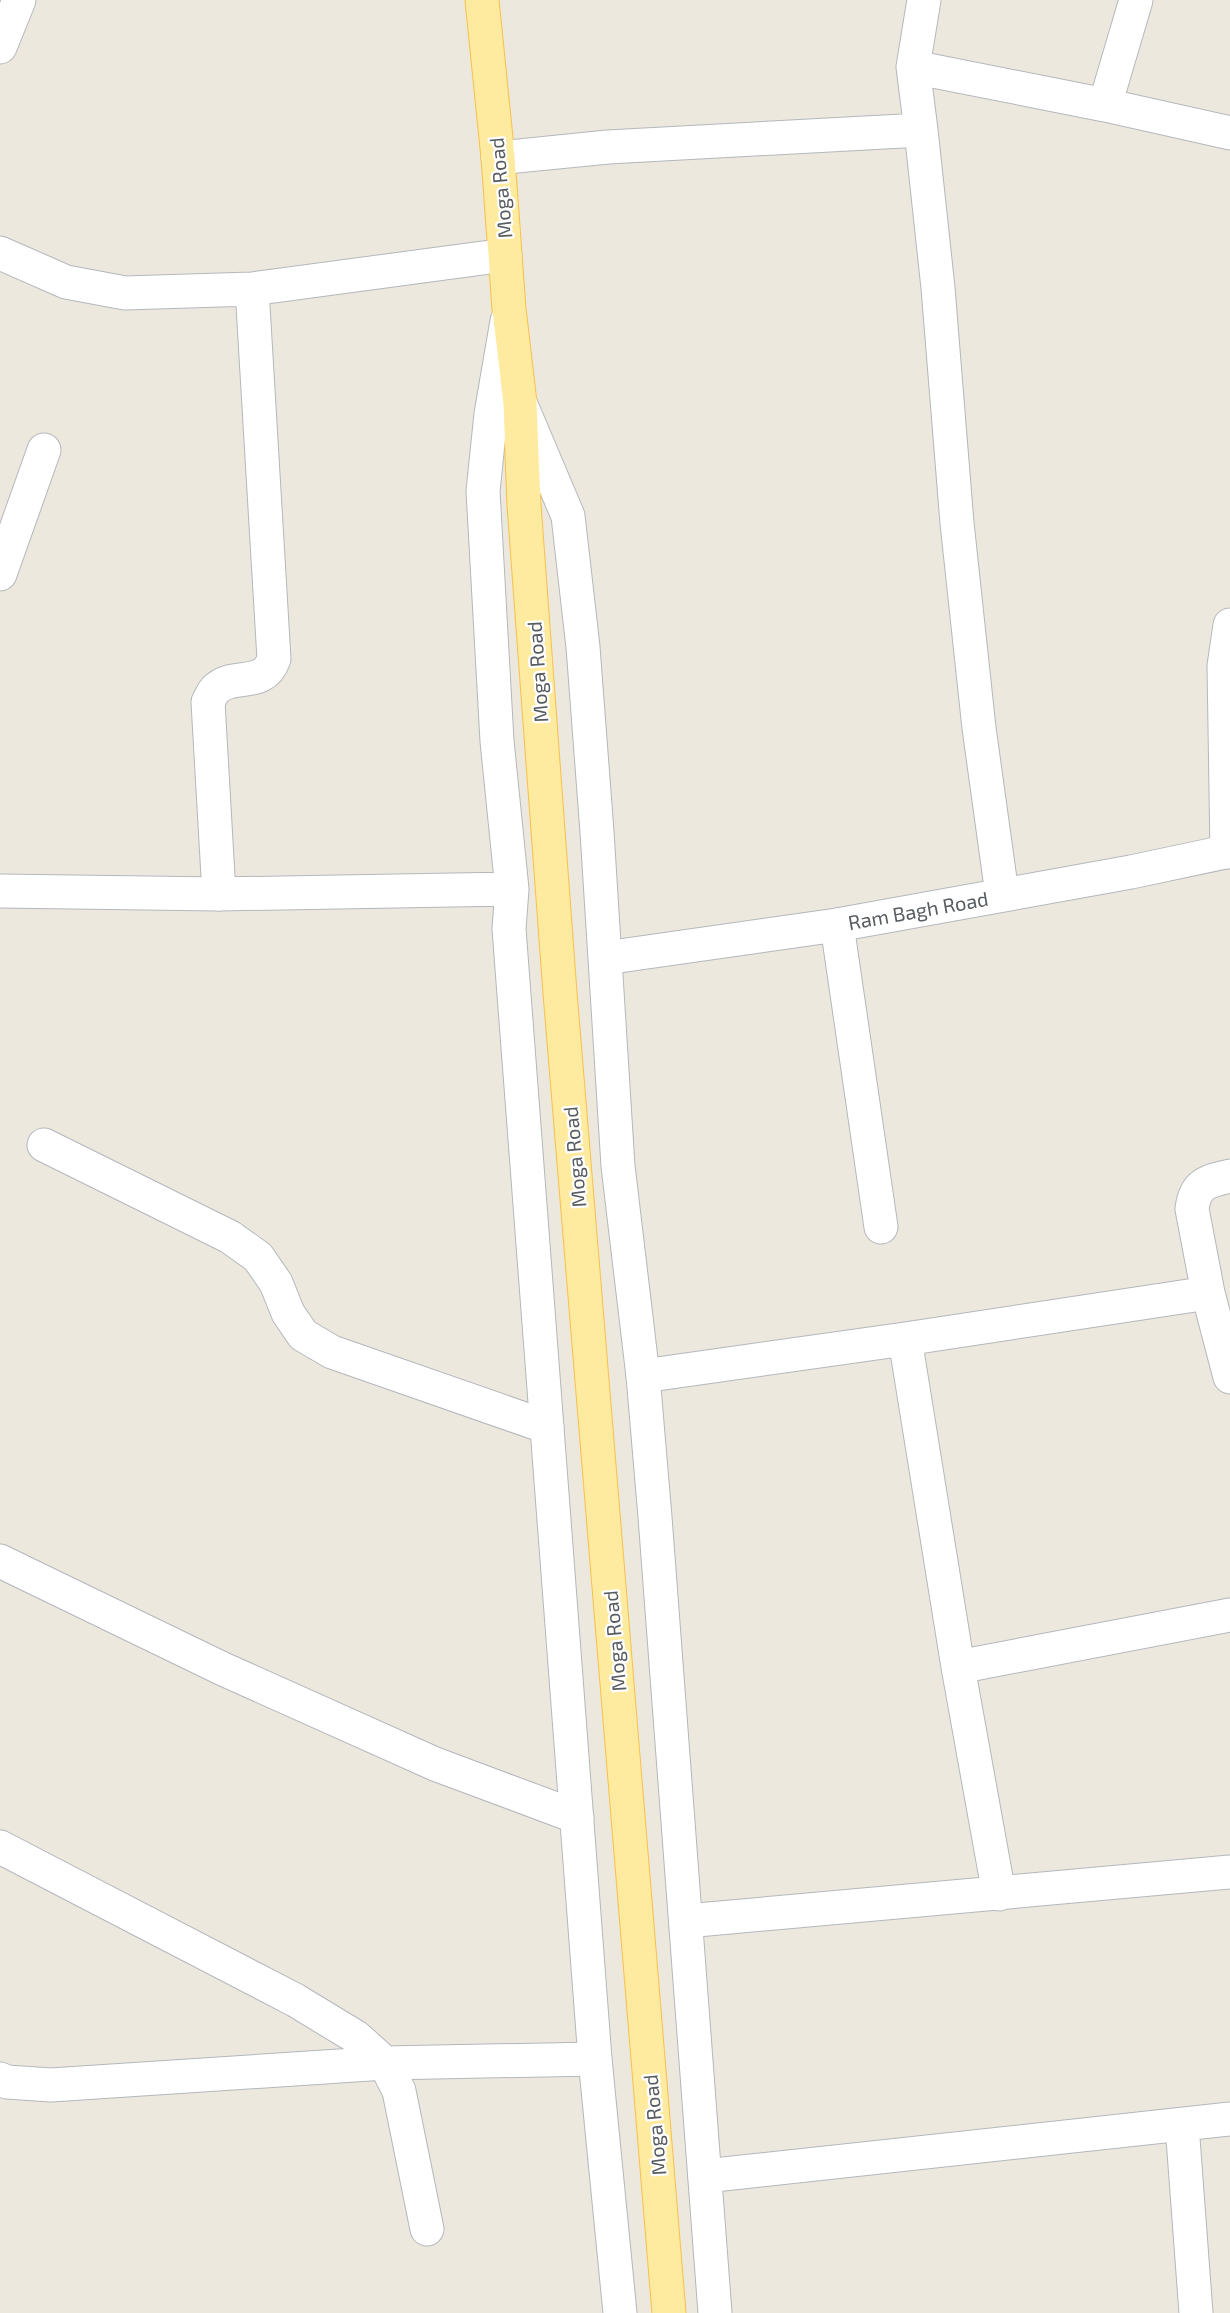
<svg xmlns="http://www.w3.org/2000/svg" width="1230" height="2313" viewBox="0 0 1230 2313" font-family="'Exo 2',sans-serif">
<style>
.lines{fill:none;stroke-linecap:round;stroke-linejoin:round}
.minor-casing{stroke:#b4b7bc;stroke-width:35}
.tertiary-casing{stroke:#b4b7bc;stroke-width:35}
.primary-casing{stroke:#f8c04a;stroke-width:35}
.minor{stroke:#fff;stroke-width:33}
.tertiary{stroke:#fff;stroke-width:33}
.primary{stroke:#ffeba0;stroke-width:33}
.labels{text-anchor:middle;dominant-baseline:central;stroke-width:4.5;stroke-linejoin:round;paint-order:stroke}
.street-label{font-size:20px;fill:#575c60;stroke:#fff}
</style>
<rect width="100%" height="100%" fill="#ece8de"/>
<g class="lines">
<defs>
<path id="minor" d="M 0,47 L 19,0
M 913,67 L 1105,105 L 1230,133
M 1105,105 L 1136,0
M 921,130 L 938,288 L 957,523 L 979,728 L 1002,894
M 498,158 L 608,147 L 921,130 L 913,67 L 924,0
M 0,253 L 66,282 L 125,293 L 252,289 L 505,255
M 0,574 L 44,450
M 1227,852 L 1224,666 L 1230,625
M 219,894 L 208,702 C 210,699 212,693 215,690 C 233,671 263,690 274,659 L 252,289
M 837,925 L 881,1227
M 44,1145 L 230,1237 L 258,1257 L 276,1283 L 288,1313 L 303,1335 L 332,1352 L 547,1427
M 1230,1176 C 1207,1181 1195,1184 1192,1209 L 1208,1293 L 1230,1377
M 905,1339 L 958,1667 L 999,1894
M 643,1376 L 905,1339 L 1208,1293
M 0,1561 L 223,1669 L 435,1764 L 577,1817
M 958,1667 L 1230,1615
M 0,1847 L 295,2000 L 356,2037 L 385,2063 L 399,2091 L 427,2229
M 686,1921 L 1230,1872
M 0,2079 L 7,2082 L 51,2085 L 385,2063 L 595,2059
M 1182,2125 L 1196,2313
M 705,2176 L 1230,2119"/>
<path id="tertiary" d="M 507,321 L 491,414 L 483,491 L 497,741 L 512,889 L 509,929 L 595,2059 L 620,2313
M 521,405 L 568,516 L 583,647 L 597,832 L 618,1166 L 643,1376 L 655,1517 L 715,2313
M 0,891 L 219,894 L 512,889
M 605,958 L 837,925 L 1131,872 L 1230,851"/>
<path id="primary" d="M 482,0 L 498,158 L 509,309 L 520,403 L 524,505 L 560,993 L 669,2313"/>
</defs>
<use href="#minor" class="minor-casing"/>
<use href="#tertiary" class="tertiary-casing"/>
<use href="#primary" class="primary-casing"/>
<use href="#minor" class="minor"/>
<use href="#tertiary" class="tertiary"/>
<use href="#primary" class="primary"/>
</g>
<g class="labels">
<g class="street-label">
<text transform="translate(500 188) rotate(-95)">Moga Road</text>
<text transform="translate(537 672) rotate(-94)">Moga Road</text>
<text transform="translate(918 910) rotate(-10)">Ram Bagh Road</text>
<text transform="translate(574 1157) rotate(-95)">Moga Road</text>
<text transform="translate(614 1641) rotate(-95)">Moga Road</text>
<text transform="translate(654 2125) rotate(-95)">Moga Road</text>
</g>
</g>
</svg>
